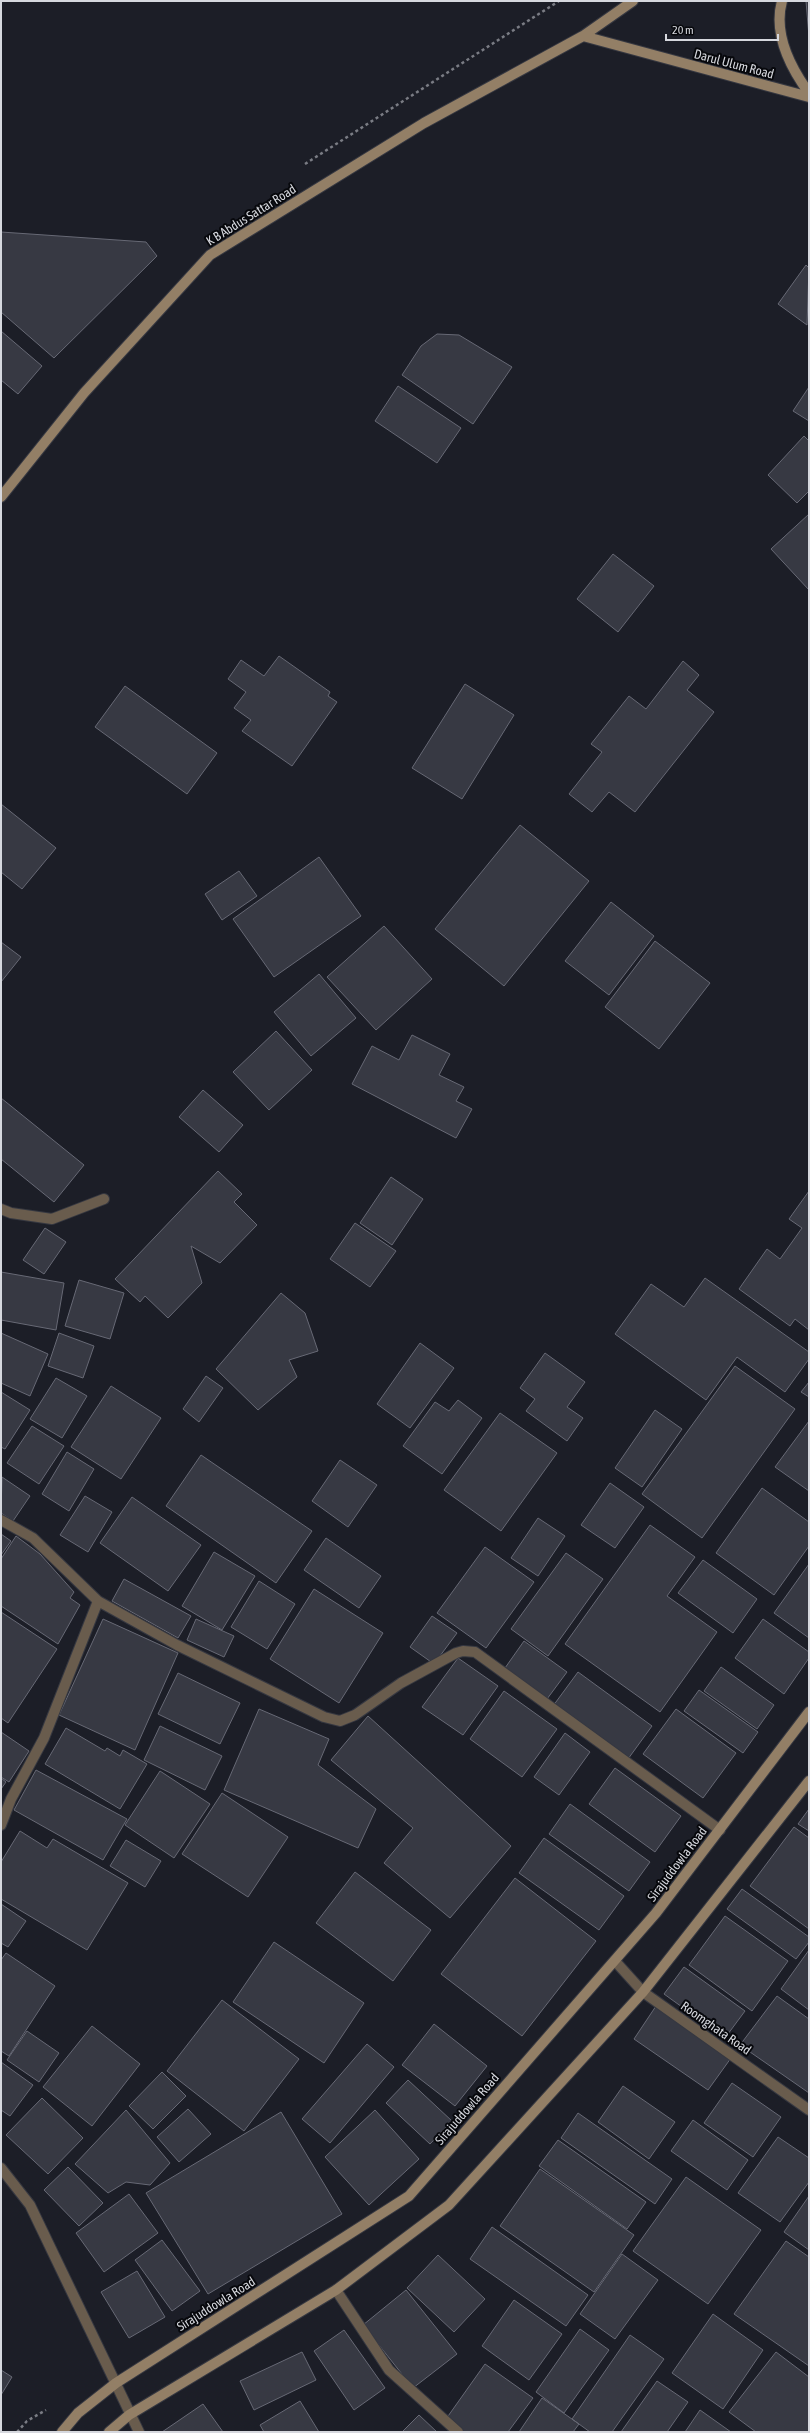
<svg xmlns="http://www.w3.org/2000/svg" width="810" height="2433" viewBox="0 0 810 2433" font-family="'Asap Condensed',sans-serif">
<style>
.building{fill:#373943;stroke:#676975}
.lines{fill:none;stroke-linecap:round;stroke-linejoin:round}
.street-casing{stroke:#363841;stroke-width:12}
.secondary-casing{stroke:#363841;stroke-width:12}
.path{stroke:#7a7c84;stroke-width:2.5;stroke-dasharray:3 3;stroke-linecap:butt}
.street{stroke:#695c4d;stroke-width:10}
.secondary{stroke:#937f66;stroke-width:10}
.labels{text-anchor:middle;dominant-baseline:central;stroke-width:4;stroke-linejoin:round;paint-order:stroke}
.street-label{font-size:13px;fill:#d6d8de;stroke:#07080c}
</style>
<rect width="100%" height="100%" fill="#1c1e27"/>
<path class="building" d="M 806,1 L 809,1 L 809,37 Z
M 1,232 L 146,242 L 157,256 L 54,358 L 1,312 Z
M 806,265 L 809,268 L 807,325 L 778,304 Z
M 1,331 L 42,366 L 18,394 L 1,380 Z
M 437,334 L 459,335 L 512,367 L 473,424 L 402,375 L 421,346 Z
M 398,386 L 461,428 L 437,463 L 375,421 Z
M 809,387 L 809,421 L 793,411 Z
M 804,436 L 809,441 L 809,491 L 797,503 L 768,475 Z
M 809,514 L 809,590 L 771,549 Z
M 613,554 L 654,586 L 618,632 L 577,599 Z
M 279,656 L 330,692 L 328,696 L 337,702 L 292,766 L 242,731 L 251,720 L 234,708 L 246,692 L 228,679 L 241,660 L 264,676 Z
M 683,661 L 699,675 L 687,690 L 714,712 L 635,812 L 609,792 L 592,812 L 569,794 L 602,752 L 591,744 L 629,696 L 646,709 Z
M 465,684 L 514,715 L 462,799 L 412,768 Z
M 125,686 L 217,753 L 187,794 L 95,727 Z
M 1,804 L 56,848 L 22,889 L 1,872 Z
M 520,825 L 589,881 L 504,986 L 435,929 Z
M 319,857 L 361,916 L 274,977 L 233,919 Z
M 239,871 L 257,896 L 222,920 L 205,894 Z
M 611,902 L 654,936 L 609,995 L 565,961 Z
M 384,926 L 432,979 L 376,1030 L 327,977 Z
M 655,941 L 710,983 L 659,1049 L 605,1007 Z
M 1,942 L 21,957 L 1,982 Z
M 319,974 L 356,1018 L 311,1056 L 274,1012 Z
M 276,1031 L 312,1070 L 269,1110 L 233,1072 Z
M 412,1035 L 450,1054 L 439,1075 L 464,1087 L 456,1101 L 472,1109 L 456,1138 L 352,1084 L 372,1046 L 399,1060 Z
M 203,1090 L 243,1125 L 219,1152 L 179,1117 Z
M 1,1098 L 84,1165 L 54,1202 L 1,1159 Z
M 218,1171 L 242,1194 L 234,1202 L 257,1225 L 220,1263 L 191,1246 L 202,1283 L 168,1318 L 145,1296 L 140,1302 L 115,1279 Z
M 391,1177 L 423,1199 L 392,1245 L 360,1223 Z
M 809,1191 L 809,1330 L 795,1319 L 790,1326 L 739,1289 L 767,1249 L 780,1259 L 802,1228 L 789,1219 Z
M 355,1223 L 396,1251 L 370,1287 L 330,1259 Z
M 45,1228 L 66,1242 L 44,1274 L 23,1260 Z
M 1,1272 L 64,1283 L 56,1330 L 1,1320 Z
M 705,1278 L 809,1352 L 809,1359 L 785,1392 L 737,1357 L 706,1400 L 615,1334 L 651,1284 L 684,1307 Z
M 79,1280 L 124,1293 L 110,1339 L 65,1326 Z
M 281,1293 L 305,1313 L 318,1351 L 289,1360 L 297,1377 L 258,1410 L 216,1369 Z
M 1,1333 L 48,1354 L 30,1396 L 1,1383 Z
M 59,1333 L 94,1346 L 83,1378 L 48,1366 Z
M 420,1343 L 454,1368 L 410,1428 L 377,1404 Z
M 545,1353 L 585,1382 L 567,1407 L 583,1418 L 567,1441 L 526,1411 L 535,1399 L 520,1388 Z
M 735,1366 L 795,1409 L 702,1538 L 642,1494 Z
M 206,1376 L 223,1388 L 199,1422 L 183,1409 Z
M 56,1378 L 87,1396 L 62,1438 L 30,1419 Z
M 809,1382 L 809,1397 L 801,1392 Z
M 111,1386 L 161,1418 L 121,1479 L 71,1447 Z
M 1,1392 L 30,1410 L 5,1449 L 1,1447 Z
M 458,1400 L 482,1418 L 442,1474 L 403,1446 L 435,1402 L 449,1411 Z
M 655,1410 L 682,1429 L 642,1487 L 615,1468 Z
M 500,1413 L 557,1453 L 501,1531 L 444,1490 Z
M 809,1421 L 809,1491 L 775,1467 Z
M 32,1426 L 64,1446 L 39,1484 L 7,1463 Z
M 67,1452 L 94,1469 L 69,1511 L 42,1494 Z
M 201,1455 L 312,1531 L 276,1583 L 166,1506 Z
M 340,1460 L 377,1485 L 348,1527 L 312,1501 Z
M 2,1477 L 30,1496 L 13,1521 L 1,1513 Z
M 610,1483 L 644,1507 L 615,1548 L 581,1525 Z
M 762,1488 L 809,1522 L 809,1546 L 774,1595 L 716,1553 Z
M 85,1496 L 112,1512 L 88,1552 L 60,1535 Z
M 132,1497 L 201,1545 L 168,1591 L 100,1543 Z
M 538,1518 L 565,1536 L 538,1576 L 511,1558 Z
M 650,1525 L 695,1557 L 667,1596 L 717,1632 L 660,1712 L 565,1644 Z
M 1,1534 L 11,1541 L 1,1555 Z
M 16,1536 L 40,1554 L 74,1592 L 70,1598 L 80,1605 L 58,1644 L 1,1606 L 1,1559 Z
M 326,1538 L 381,1576 L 359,1608 L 304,1570 Z
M 485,1547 L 534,1582 L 486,1648 L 437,1613 Z
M 214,1552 L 255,1576 L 222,1630 L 182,1606 Z
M 566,1553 L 603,1579 L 548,1656 L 511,1629 Z
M 703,1560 L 757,1599 L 733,1633 L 678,1593 Z
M 809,1564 L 809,1638 L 774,1613 Z
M 124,1579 L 191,1616 L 178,1638 L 112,1601 Z
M 259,1581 L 295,1604 L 267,1649 L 231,1627 Z
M 314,1589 L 383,1633 L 339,1703 L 270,1659 Z
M 1,1612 L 57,1649 L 8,1723 L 1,1718 Z
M 432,1616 L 457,1633 L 434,1664 L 410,1647 Z
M 103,1619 L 178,1653 L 135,1750 L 59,1715 Z
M 196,1619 L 234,1636 L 224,1657 L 187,1640 Z
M 763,1619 L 809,1652 L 809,1658 L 784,1694 L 735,1658 Z
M 524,1641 L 567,1672 L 547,1699 L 505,1668 Z
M 458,1658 L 498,1686 L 463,1735 L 422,1707 Z
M 721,1667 L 774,1705 L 757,1729 L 704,1691 Z
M 578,1672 L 652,1726 L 628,1759 L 553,1706 Z
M 178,1673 L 240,1703 L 220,1744 L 158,1714 Z
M 699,1690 L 758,1732 L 743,1753 L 684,1711 Z
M 504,1691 L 557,1729 L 522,1777 L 470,1739 Z
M 259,1709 L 329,1739 L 318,1765 L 376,1809 L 358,1848 L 224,1790 Z
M 676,1709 L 736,1753 L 703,1798 L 643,1754 Z
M 368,1716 L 511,1846 L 450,1918 L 384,1863 L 413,1828 L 331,1760 Z
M 160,1726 L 222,1756 L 205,1790 L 144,1760 Z
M 66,1728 L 105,1751 L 107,1748 L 120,1756 L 123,1750 L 147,1764 L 120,1809 L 45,1764 Z
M 1,1732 L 29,1751 L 9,1782 L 1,1777 Z
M 565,1733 L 590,1752 L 559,1795 L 534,1777 Z
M 615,1768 L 681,1816 L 655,1852 L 589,1804 Z
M 36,1770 L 127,1819 L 103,1860 L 14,1810 Z
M 160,1771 L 210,1804 L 174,1858 L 125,1825 Z
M 1,1778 L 6,1782 L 1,1789 Z
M 222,1793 L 288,1837 L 248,1897 L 182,1854 Z
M 570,1804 L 650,1862 L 629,1891 L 549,1834 Z
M 809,1809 L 809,1831 L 798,1824 Z
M 794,1827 L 809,1838 L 809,1929 L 750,1886 Z
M 20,1831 L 47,1848 L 53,1839 L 128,1883 L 87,1950 L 1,1899 L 1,1862 Z
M 544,1838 L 624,1896 L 599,1930 L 519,1873 Z
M 126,1840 L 161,1861 L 145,1887 L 110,1866 Z
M 355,1872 L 431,1930 L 393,1981 L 316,1923 Z
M 515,1878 L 596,1941 L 522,2036 L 441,1974 Z
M 742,1889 L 809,1937 L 809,1942 L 796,1959 L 727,1909 Z
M 1,1904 L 26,1921 L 8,1947 L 1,1943 Z
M 725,1916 L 788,1961 L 752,2011 L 689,1965 Z
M 274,1942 L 364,2003 L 324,2063 L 233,2002 Z
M 809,1950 L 809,2010 L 781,1989 Z
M 6,1953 L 55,1986 L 9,2056 L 1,2051 L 1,1960 Z
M 684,1967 L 745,2011 L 725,2038 L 664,1994 Z
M 777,1996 L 809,2019 L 809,2093 L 740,2045 Z
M 222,2000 L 299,2059 L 244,2131 L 167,2071 Z
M 656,2006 L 731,2058 L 708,2090 L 634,2039 Z
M 434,2024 L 487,2066 L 455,2106 L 402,2065 Z
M 92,2026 L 140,2064 L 92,2126 L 43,2087 Z
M 27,2031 L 59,2053 L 39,2082 L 7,2060 Z
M 367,2044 L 394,2067 L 330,2143 L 302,2119 Z
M 1,2062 L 33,2085 L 10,2116 L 1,2110 Z
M 162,2072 L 186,2096 L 153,2129 L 129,2106 Z
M 408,2080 L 452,2121 L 430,2144 L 386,2103 Z
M 732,2083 L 781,2117 L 753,2157 L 704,2123 Z
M 623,2086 L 675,2122 L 649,2159 L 598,2122 Z
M 42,2098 L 83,2138 L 48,2174 L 6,2135 Z
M 188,2109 L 211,2134 L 179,2162 L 157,2137 Z
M 126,2110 L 170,2163 L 150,2185 L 126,2182 L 108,2193 L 75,2164 Z
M 375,2110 L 419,2159 L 369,2205 L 325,2157 Z
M 281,2112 L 342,2214 L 208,2294 L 146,2193 Z
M 578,2113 L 672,2179 L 655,2204 L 561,2138 Z
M 693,2120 L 748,2160 L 727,2190 L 671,2151 Z
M 778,2137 L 809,2158 L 809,2182 L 780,2222 L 738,2193 Z
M 558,2140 L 646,2202 L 627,2229 L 539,2166 Z
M 68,2167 L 103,2203 L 79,2226 L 44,2190 Z
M 540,2169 L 634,2235 L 594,2292 L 500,2226 Z
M 686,2177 L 761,2230 L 708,2304 L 633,2251 Z
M 129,2194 L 158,2233 L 104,2272 L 76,2233 Z
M 809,2196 L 809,2250 L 784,2232 Z
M 492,2227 L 588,2295 L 566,2326 L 470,2259 Z
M 162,2240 L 200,2291 L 172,2311 L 135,2260 Z
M 786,2241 L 809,2257 L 809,2366 L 734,2314 Z
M 622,2254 L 658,2280 L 615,2339 L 580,2314 Z
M 438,2255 L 485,2299 L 454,2332 L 407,2288 Z
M 137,2271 L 165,2317 L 129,2338 L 101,2292 Z
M 406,2290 L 457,2354 L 413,2388 L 363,2325 Z
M 514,2300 L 562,2334 L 529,2380 L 482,2346 Z
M 713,2314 L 763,2350 L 723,2409 L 672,2373 Z
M 580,2329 L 609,2350 L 564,2413 L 536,2392 Z
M 344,2330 L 385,2388 L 354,2410 L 314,2351 Z
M 630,2335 L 664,2359 L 612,2432 L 590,2432 L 572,2419 Z
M 302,2352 L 316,2380 L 254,2410 L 240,2381 Z
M 776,2352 L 809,2377 L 809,2432 L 756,2432 L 729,2412 Z
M 485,2364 L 533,2398 L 508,2432 L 464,2432 L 446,2419 Z
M 1,2370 L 12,2377 L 1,2395 Z
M 657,2381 L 688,2402 L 667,2432 L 621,2432 Z
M 542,2398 L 579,2424 L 573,2432 L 519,2432 Z
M 300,2401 L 319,2432 L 264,2432 L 260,2425 Z
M 203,2404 L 223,2432 L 162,2432 Z
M 700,2410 L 731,2432 L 685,2432 Z
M 419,2415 L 437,2432 L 402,2432 Z"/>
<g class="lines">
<defs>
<path id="street" d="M 1,1209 L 11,1213 L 52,1219 L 104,1199
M 1,1520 L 33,1538 L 98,1601 L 177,1645 L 324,1717 L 340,1721 L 355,1715 L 401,1683 L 456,1653 L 463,1651 L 475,1652 L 720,1830
M 1,1825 L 11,1799 L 44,1738 L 98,1601
M 615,1961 L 643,1992 L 809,2110
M 1,2168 L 30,2205 L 139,2432
M 336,2290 L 389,2370 L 458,2432"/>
<path id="secondary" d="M 782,1 C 773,34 790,67 809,93
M 583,36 L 809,97
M 1,497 L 84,393 L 210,255 L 424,123 L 583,36 L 633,1
M 62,2432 L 78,2413 L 116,2383 L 409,2196 L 656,1913 L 809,1712
M 109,2432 L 129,2415 L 336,2290 L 449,2205 L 643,1992 L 809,1781"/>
</defs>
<use href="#street" class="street-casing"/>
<use href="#secondary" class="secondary-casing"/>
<path class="path" d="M 305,164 L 559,1
M 17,2432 L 27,2421 L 46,2410"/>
<use href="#street" class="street"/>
<use href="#secondary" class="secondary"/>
</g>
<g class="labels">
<g class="street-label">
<text transform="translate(734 64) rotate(15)">Darul Ulum Road</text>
<text transform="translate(251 215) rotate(-32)">K B Abdus Sattar Road</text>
<text transform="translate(677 1864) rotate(-53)">Sirajuddowla Road</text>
<text transform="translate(716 2028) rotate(35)">Roomghata Road</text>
<text transform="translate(467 2109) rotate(-49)">Sirajuddowla Road</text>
<text transform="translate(216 2304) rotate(-32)">Sirajuddowla Road</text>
</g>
</g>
<rect width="810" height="2433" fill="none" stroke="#d6d8de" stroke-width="4"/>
<path d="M666 34v6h112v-6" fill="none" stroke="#d6d8de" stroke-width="2"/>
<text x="672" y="34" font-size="12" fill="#d6d8de" stroke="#07080c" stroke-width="3" paint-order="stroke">20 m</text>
</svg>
